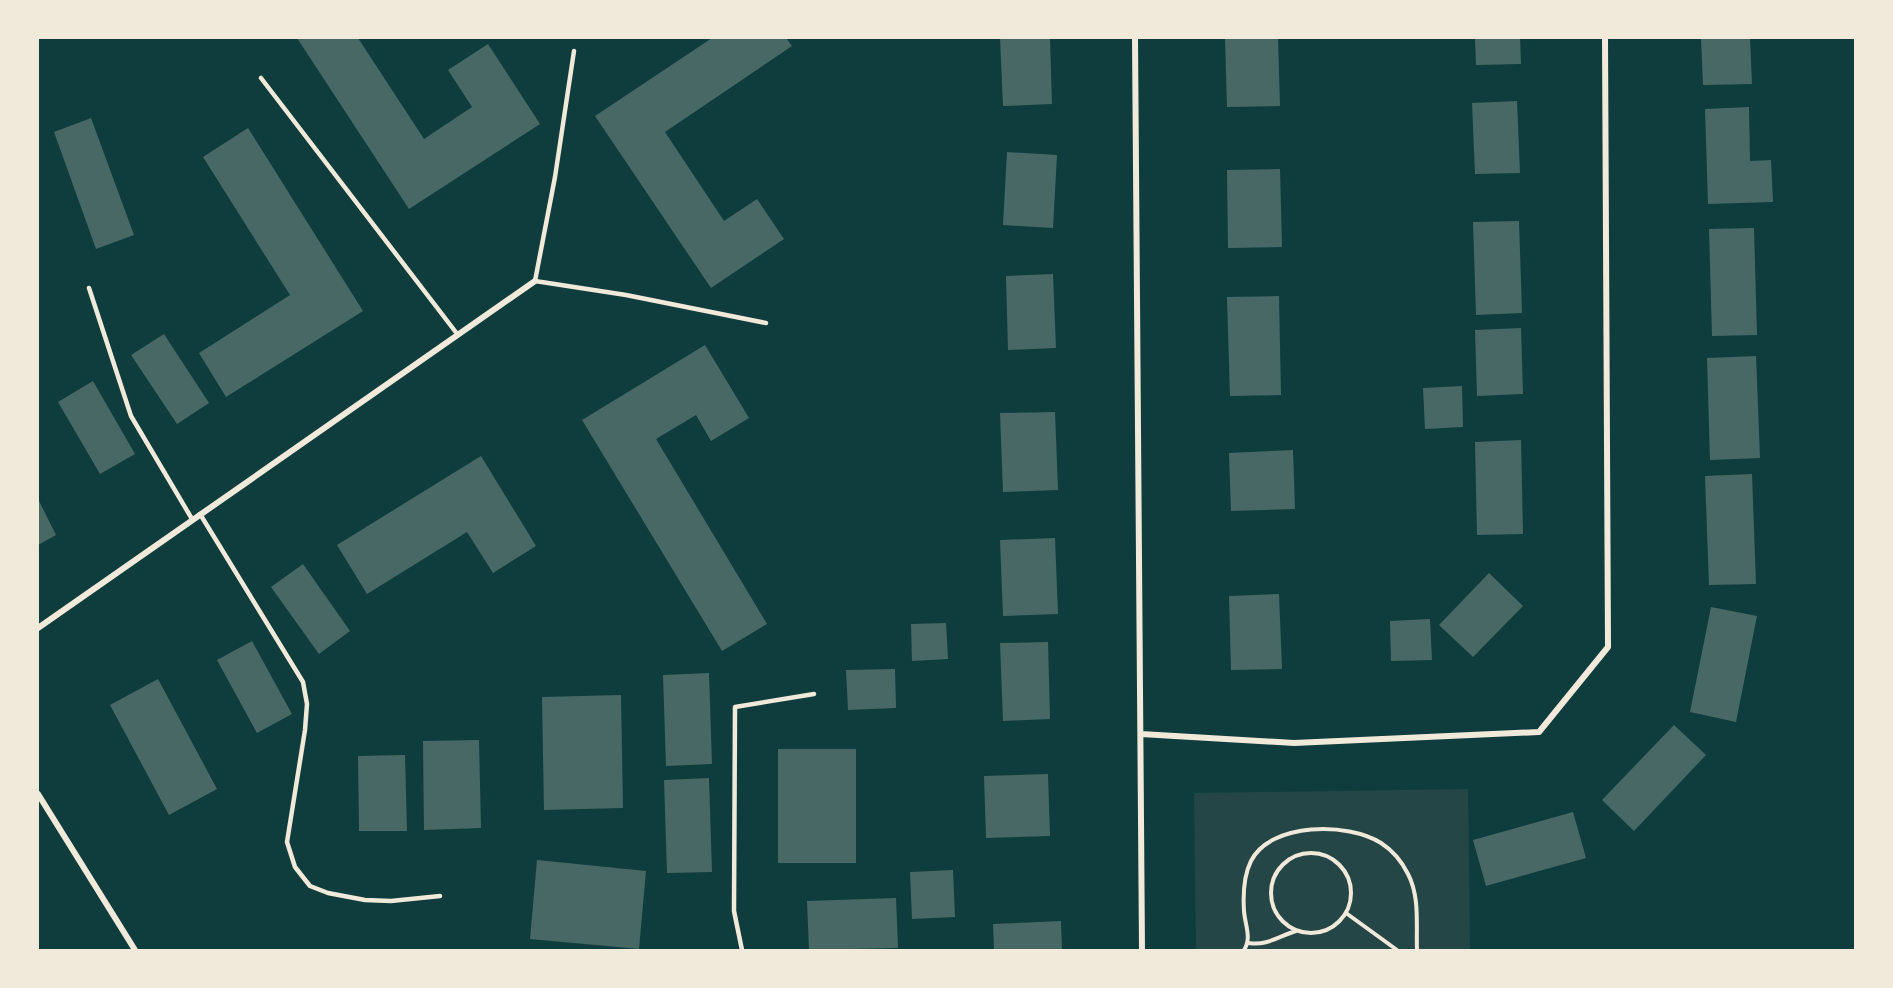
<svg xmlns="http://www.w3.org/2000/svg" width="1893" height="988" viewBox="0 0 1893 988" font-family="Poppins,sans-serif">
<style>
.green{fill:#244646}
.building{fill:#486865}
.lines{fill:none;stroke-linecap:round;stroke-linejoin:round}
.path{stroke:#f1e9da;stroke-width:4}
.service{stroke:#f1e9da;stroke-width:4.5}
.minor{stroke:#f1e9da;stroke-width:6}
</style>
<rect width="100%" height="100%" fill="#0f3d3e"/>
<path class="green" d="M 1468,789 L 1470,950 L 1196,950 L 1194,793 Z"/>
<path class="building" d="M 297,38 L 358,38 L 424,139 L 472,107 L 448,70 L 488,44 L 540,124 L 409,209 Z
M 712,38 L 786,38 L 792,46 L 665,132 L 724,221 L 757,199 L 784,239 L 711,288 L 595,116 Z
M 1000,38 L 1050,38 L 1052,104 L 1003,106 Z
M 1225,38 L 1278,38 L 1280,106 L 1227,107 Z
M 1475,38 L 1520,38 L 1521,64 L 1476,65 Z
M 1701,38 L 1750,38 L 1752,84 L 1703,85 Z
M 1517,101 L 1520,173 L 1475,174 L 1472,103 Z
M 1749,107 L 1750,161 L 1771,160 L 1773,202 L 1708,204 L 1705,109 Z
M 91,118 L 134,235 L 96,249 L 54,132 Z
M 248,128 L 363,311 L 226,397 L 199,353 L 290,295 L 203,157 Z
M 1007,152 L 1057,155 L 1053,228 L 1003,225 Z
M 1280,169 L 1282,247 L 1228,248 L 1227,170 Z
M 1519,221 L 1522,313 L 1476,315 L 1473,222 Z
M 1754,228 L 1757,335 L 1712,336 L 1709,229 Z
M 1053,274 L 1056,348 L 1008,350 L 1006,276 Z
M 1279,296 L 1281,395 L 1230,396 L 1227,297 Z
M 1521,328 L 1523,394 L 1477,396 L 1475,330 Z
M 164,334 L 209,403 L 177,424 L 131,355 Z
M 705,345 L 749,418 L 711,441 L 696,415 L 656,439 L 767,624 L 722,651 L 582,420 Z
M 1756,356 L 1760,458 L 1710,460 L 1707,358 Z
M 93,381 L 135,454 L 100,474 L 58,402 Z
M 1462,386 L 1463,427 L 1425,429 L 1423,388 Z
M 1055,412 L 1058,490 L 1003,492 L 1000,413 Z
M 1521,440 L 1523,534 L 1477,535 L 1475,442 Z
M 1293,450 L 1295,509 L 1231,511 L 1229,453 Z
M 481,456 L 536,546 L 493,573 L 467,532 L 367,594 L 337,545 Z
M 1752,474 L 1756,584 L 1709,585 L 1705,476 Z
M 38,499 L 56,535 L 38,545 Z
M 1055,538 L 1058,614 L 1003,616 L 1000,540 Z
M 303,564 L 350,631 L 319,654 L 271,587 Z
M 1489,573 L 1523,606 L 1473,657 L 1439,625 Z
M 1279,594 L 1282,669 L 1231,670 L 1229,596 Z
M 1711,607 L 1757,616 L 1736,722 L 1690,712 Z
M 1430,619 L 1432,660 L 1391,661 L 1390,621 Z
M 946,623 L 948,659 L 912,661 L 911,624 Z
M 252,641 L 292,714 L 257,733 L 217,660 Z
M 1048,642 L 1050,719 L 1003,721 L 1000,643 Z
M 895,669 L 896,708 L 848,710 L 846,670 Z
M 709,673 L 712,764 L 666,766 L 663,675 Z
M 158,679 L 217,789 L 169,815 L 110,705 Z
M 621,695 L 623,808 L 544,810 L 542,697 Z
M 1674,725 L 1706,755 L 1634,831 L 1602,800 Z
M 479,740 L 481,828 L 424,830 L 423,741 Z
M 778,749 L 856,749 L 856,863 L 778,863 Z
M 405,755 L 407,831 L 359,831 L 358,756 Z
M 1048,774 L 1050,836 L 986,838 L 984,776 Z
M 709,778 L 712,872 L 667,873 L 664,780 Z
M 1573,812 L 1586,858 L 1486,886 L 1473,840 Z
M 537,860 L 646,871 L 639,949 L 530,939 Z
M 953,870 L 955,917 L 912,919 L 910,872 Z
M 896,898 L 898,948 L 809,950 L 807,901 Z
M 1061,921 L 1062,950 L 994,950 L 993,924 Z"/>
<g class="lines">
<path class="path" d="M1271 893a40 40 0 1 1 80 0a40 40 0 1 1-80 0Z
M 1346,913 L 1397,950
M 1249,943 C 1267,946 1279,936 1296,931
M 1244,950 C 1252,938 1245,925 1244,911 C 1243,895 1244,875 1251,861 C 1271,822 1348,822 1381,843 C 1392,850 1402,862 1408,874 C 1420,897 1416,925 1417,950"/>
<path class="service" d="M 574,51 L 555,177 L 535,281 L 626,295 L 766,323
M 261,78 L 458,335
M 89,288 L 131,416 L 192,519
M 200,514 L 303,682 L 307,704 L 305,730 L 287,842 L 295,867 L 310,886 L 328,893 L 365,900 L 391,901 L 440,896
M 742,950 L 734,911 L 735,707 L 814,694"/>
<path class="minor" d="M 1135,38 L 1142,950
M 38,628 L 535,281
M 1141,734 L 1294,743 L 1539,732 L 1608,647 L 1605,38
M 38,794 L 135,950"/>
</g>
<rect width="1893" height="988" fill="none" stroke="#f1e9da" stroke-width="78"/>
</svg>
